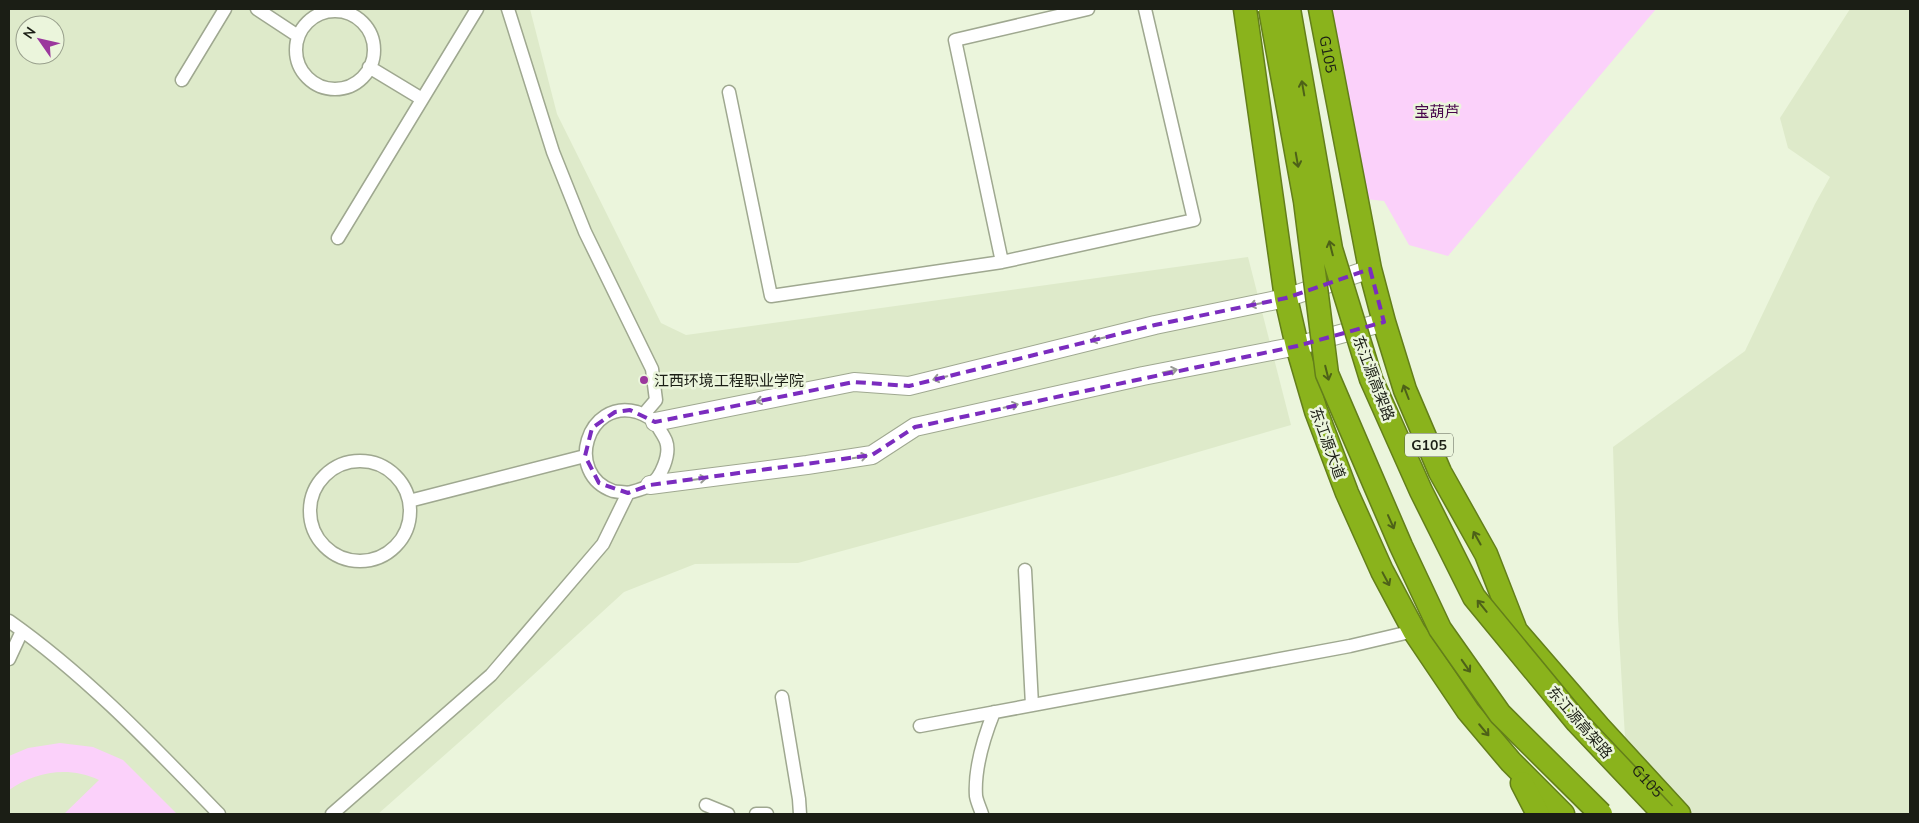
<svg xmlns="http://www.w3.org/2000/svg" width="1919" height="823" viewBox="0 0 1919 823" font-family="Mulish,'Noto Sans SC',sans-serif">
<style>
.built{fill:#deeaca;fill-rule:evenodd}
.green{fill:#fbd1fa}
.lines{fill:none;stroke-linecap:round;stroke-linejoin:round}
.street-casing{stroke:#9fa890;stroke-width:15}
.secondary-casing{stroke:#9fa890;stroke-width:20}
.highway-casing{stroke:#637f1a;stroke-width:25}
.street{stroke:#fff;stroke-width:12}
.secondary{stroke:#fff;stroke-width:18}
.highway{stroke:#8ab31c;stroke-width:22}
.highway-bridge-casing{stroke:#637f1a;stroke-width:25;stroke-linecap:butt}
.highway-bridge{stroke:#8ab31c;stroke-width:22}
.oneway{stroke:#4d6118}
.oneway2{stroke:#989a96}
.marked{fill:none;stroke:#7b2cbf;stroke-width:4;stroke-dasharray:10 6;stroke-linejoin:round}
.poi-dot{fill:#9b379d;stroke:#ebf5dc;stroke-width:2}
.labels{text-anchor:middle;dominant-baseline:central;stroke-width:5;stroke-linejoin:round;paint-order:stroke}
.shield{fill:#ebf5dc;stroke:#595e51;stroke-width:1}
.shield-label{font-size:14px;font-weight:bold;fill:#1b1e15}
.street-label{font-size:15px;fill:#1b1e15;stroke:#ebf5dc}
.park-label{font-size:15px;fill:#48074b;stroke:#ebf5dc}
.poi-label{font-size:15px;fill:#1b1e15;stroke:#ebf5dc;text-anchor:start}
</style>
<rect width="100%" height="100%" fill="#ebf5dc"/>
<path class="built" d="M 9,9 L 530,9 L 557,114 L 661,323 L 686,335 L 1248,257 L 1291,425 L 1116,476 L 798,563 L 695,564 L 624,592 L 474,729 L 378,814 L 9,814 ZM 25,25 L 55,25 L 55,55 L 25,55 Z
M 1850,9 L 1910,9 L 1910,814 L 1666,814 L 1627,771 L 1618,618 L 1613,447 L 1745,351 L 1815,204 L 1830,177 L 1788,148 L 1780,118 Z"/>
<path class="green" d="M 1318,9 L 1656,9 L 1448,256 L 1409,245 L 1384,201 L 1347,197 Z
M 60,743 L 93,747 L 123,760 L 177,814 L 64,814 L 99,780 C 69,766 36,771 9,790 L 9,756 L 28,748 Z"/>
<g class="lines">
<defs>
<path id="street" d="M 257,9 L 298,36
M 508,9 L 553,152 L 585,232 L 652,369 L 656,400 L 644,414
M296 50a39 39 0 1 1 78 0a39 39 0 1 1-78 0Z
M 369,67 L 422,99
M 182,80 L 225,9
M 729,92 L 771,296 L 1002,262 L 1194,220 L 1145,9
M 338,238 L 477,9
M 1002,262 L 955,40 L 1088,9
M310 511a50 50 0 1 1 100 0a50 50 0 1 1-100 0Z
M 409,501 L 585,456
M 1025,570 L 1032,705
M 9,621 C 87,676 153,746 219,814
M 9,659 L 22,631
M 782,697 L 799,799 L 800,814
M 920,726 L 1350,646 L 1414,631
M 706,805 L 728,814
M 332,814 L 491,675 L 603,544 L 628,493 C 635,491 644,489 650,485 C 661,478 671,454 666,441 C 664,436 661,432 658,427 C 654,419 646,415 637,412 C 587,398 564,474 613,491 C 617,492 623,492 628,493
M 756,814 L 767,814
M 982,814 C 980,808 977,802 976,796 C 974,767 984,737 994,712"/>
<path id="secondary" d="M 655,422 L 854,382 L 909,386 L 1155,325 L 1286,298 L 1370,269
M 650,485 L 807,465 L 872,455 L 915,427 L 1143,376 L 1297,346 L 1384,322"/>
<g id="highway">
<path d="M 1245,9 L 1286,298 L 1297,346 L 1316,411 L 1347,493 L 1382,571 L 1414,631 L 1468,711 L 1511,762 L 1563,814"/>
<path id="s1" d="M 1320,9 L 1370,269 L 1384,322 L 1405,390 L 1440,472 L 1486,554 L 1516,631 L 1599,727 L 1679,814"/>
<path d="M 1522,783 L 1538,814"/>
</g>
</defs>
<use href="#street" class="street-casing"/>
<use href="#secondary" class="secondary-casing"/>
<use href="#highway" class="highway-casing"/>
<use href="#street" class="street"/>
<use href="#secondary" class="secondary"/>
<use href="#highway" class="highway"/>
<defs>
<path id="highway-bridge" d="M 1270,9 L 1305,201 L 1327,374 L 1401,546 L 1440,629 L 1500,714 L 1601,814
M 1289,9 L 1331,249 L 1371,379 L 1421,491 L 1474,597 L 1577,722 L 1664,814"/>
</defs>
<use href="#highway-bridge" class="highway-bridge-casing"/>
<use href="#highway-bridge" class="highway-bridge"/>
</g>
<defs><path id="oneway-shaft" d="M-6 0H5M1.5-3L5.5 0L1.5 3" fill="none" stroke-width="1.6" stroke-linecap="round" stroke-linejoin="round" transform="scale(1.25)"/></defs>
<g class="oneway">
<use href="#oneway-shaft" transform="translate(1303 88) rotate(-100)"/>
<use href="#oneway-shaft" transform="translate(1297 160) rotate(80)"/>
<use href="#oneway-shaft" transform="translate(1331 248) rotate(-104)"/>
<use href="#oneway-shaft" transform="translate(1327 373) rotate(76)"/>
<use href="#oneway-shaft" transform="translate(1406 392) rotate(-111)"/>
<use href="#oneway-shaft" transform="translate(1391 522) rotate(66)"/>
<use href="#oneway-shaft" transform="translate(1477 538) rotate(-119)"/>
<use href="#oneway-shaft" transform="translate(1386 579) rotate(62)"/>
<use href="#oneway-shaft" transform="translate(1482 606) rotate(-129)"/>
<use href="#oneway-shaft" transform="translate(1466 666) rotate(55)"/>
<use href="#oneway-shaft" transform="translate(1484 730) rotate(50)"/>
</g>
<g class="oneway2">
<use href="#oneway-shaft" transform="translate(1257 304) rotate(168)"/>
<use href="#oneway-shaft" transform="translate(1098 339) rotate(166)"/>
<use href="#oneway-shaft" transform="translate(1170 371) rotate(-11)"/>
<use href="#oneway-shaft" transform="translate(940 378) rotate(166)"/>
<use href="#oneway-shaft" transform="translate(763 400) rotate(168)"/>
<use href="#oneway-shaft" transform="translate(1011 406) rotate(-13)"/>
<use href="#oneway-shaft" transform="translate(860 457) rotate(-9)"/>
<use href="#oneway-shaft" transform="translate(699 479) rotate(-7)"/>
</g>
<path class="marked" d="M 1370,269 L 1384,322 L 1297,346 L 915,427 L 872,455 L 650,485 L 628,493 L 599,483 L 585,456 L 592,428 L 615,412 L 630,410 L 655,422 L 854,382 L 909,386 L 1155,325 L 1286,298 Z"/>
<circle class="poi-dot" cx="644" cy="380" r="5"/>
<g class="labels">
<rect class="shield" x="1405" y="433.5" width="48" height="23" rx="4"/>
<g class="shield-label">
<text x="1429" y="445">G105</text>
</g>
<g class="street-label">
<text stroke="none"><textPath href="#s1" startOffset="46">G105</textPath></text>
<text transform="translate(1374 378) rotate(69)">东江源高架路</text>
<text transform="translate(1328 443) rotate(70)">东江源大道</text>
<text transform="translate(1580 722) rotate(49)">东江源高架路</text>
<text stroke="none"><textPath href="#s1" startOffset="856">G105</textPath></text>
</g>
<g class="park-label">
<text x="1437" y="111">宝葫芦</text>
</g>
<g class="poi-label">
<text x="654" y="380">江西环境工程职业学院</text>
</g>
</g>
<rect width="1919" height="823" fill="none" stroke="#1b1e15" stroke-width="20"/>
<g transform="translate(40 40) rotate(304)"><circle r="24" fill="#ebf5dc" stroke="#989f8c"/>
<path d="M0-4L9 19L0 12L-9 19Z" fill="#9b379d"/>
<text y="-8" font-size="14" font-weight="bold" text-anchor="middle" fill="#1b1e15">N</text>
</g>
</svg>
